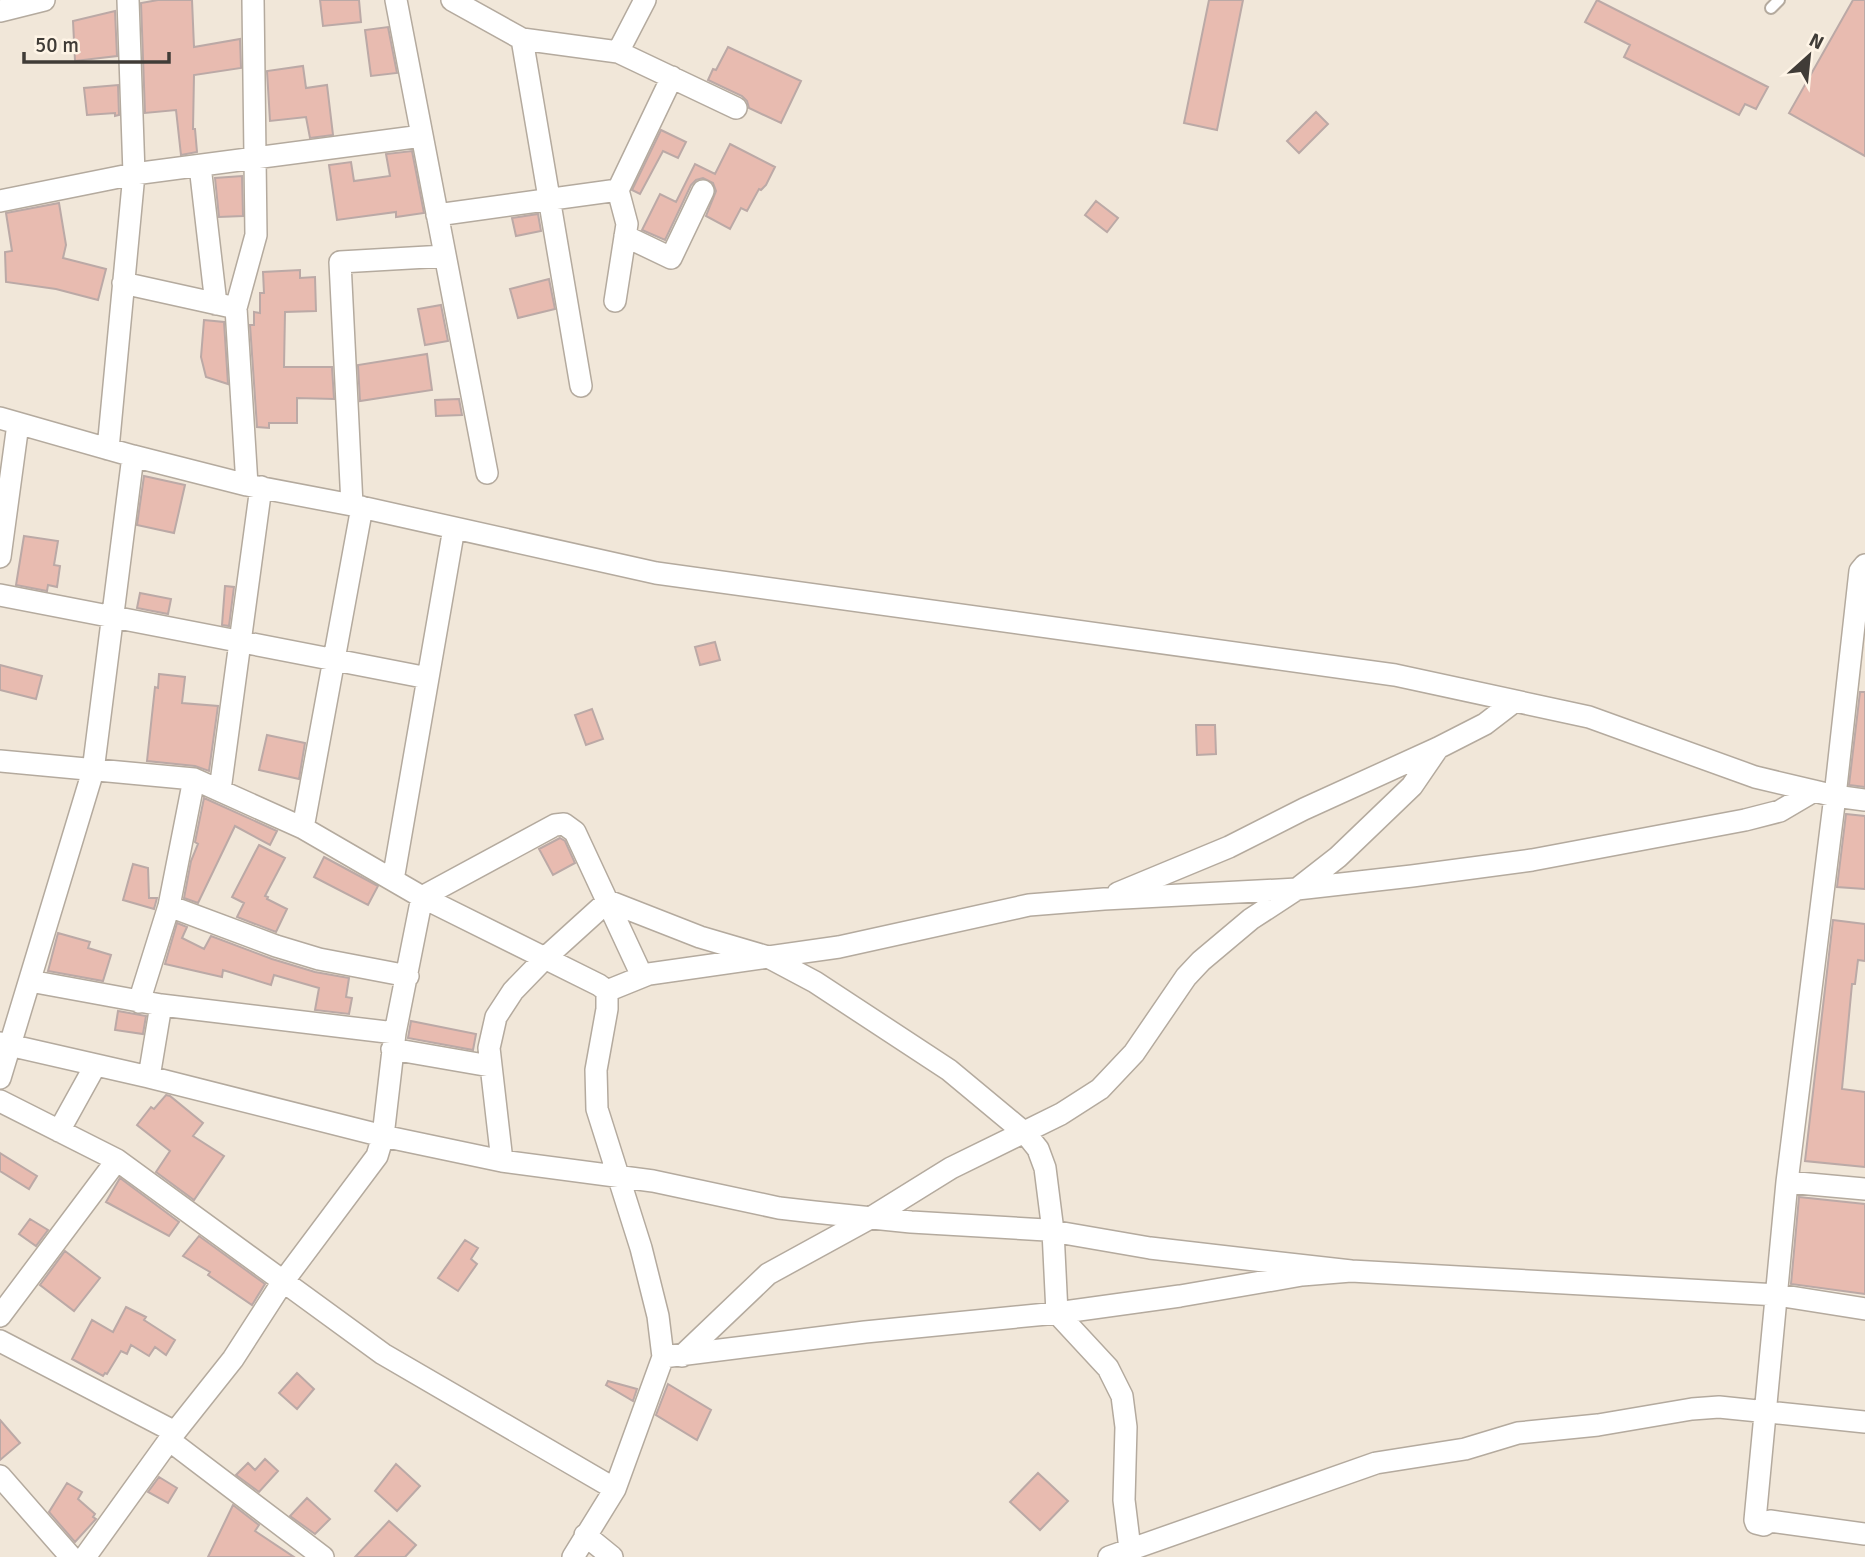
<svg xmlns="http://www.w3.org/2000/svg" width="1865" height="1557" viewBox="0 0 1865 1557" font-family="Signika,sans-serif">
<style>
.building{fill:#e8bbb0;stroke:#bba9a6;stroke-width:2}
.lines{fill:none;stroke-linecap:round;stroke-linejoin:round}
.service-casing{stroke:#b4aa9e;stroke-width:14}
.minor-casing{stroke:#b4aa9e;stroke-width:24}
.service{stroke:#fff;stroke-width:10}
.minor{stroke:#fff;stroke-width:21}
</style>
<rect width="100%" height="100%" fill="#f1e7d9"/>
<path class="building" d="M 158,0 L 192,0 L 194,47 L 240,39 L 241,68 L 194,75 L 193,129 L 195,129 L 197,152 L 181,155 L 176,110 L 145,113 L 141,3 Z
M 320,0 L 359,0 L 361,22 L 323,26 Z
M 1209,0 L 1243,0 L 1217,130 L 1184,123 Z
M 1597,0 L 1768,87 L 1756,109 L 1745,104 L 1739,115 L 1624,57 L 1630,45 L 1585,22 Z
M 1853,0 L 1865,0 L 1865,156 L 1789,113 Z
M 115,11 L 117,56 L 75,61 L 73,21 Z
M 388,27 L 397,73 L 371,76 L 365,30 Z
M 728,47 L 801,81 L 781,123 L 749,108 L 747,101 L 742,96 L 708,80 L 713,69 L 716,70 Z
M 303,66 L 306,88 L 327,85 L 333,135 L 310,138 L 306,117 L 270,121 L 267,71 Z
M 118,85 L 119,115 L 115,116 L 115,113 L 87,115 L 84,88 Z
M 1316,112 L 1328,124 L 1299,153 L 1287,141 Z
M 661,130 L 686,142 L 678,158 L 663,151 L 640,194 L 632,190 Z
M 730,144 L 775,167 L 766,185 L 761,190 L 759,189 L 747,211 L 741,208 L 730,229 L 706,216 L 716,191 L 713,183 L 703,178 L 696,180 L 691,185 L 665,240 L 642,230 L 660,194 L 676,202 L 695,164 L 715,174 Z
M 412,151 L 424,213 L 396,217 L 396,212 L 337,220 L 329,165 L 351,162 L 354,181 L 390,176 L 386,154 Z
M 242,176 L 243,216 L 219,217 L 215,178 Z
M 1096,201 L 1118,218 L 1107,232 L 1085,215 Z
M 59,203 L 66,245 L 63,258 L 106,269 L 98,300 L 56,289 L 6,282 L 5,252 L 12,251 L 6,213 Z
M 538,214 L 541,231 L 516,236 L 512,218 Z
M 300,270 L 300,278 L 315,277 L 316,311 L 285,312 L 284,367 L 332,367 L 334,399 L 297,398 L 297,423 L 269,423 L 269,428 L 257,427 L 250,325 L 254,325 L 254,312 L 260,313 L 260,293 L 264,293 L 263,272 Z
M 549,279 L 555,309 L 518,318 L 510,289 Z
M 441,305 L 448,341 L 425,345 L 418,309 Z
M 204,320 L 224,322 L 228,384 L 206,377 L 201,357 Z
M 427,354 L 432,390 L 360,401 L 358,365 Z
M 459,399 L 462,415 L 436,416 L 435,400 Z
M 144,476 L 185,485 L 174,533 L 137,525 Z
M 24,536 L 58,541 L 54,565 L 60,566 L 57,587 L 48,585 L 47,591 L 16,585 Z
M 225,586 L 234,587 L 229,626 L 222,625 Z
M 140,593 L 171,599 L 168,614 L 137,608 Z
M 715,642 L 720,660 L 700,665 L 695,647 Z
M 0,665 L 42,676 L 36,699 L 0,690 Z
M 159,674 L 185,677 L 182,703 L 218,706 L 209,771 L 195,766 L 147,761 L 155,687 L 158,688 Z
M 1860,692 L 1865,692 L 1865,787 L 1849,785 Z
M 592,709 L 603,739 L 586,745 L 575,715 Z
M 1196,725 L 1215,725 L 1216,754 L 1197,755 Z
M 267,735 L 305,743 L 299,779 L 259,770 Z
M 204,798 L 277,831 L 270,845 L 235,826 L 198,903 L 184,898 L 191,861 L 198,844 L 195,842 Z
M 1846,814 L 1865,816 L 1865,889 L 1837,887 Z
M 560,838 L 565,841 L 575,863 L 553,875 L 539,849 Z
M 259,845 L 285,858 L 265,896 L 268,897 L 267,899 L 287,909 L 276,932 L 237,917 L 244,903 L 232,897 Z
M 324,857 L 378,886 L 368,905 L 314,877 Z
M 133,864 L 148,868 L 149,898 L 157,898 L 154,909 L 123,900 Z
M 1833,920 L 1865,924 L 1865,961 L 1858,960 L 1855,984 L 1852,984 L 1842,1089 L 1865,1092 L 1865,1167 L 1805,1161 Z
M 177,923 L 187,927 L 182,938 L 204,949 L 211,936 L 272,959 L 315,972 L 349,978 L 346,997 L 352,998 L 349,1014 L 315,1010 L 319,988 L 274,975 L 271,985 L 223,970 L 222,977 L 165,964 Z
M 58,933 L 90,942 L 88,948 L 111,955 L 103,981 L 48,971 Z
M 118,1011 L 146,1016 L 143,1034 L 115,1030 Z
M 411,1021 L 476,1034 L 473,1050 L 408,1038 Z
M 166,1095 L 170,1096 L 203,1123 L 193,1136 L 224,1156 L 194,1200 L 156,1172 L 170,1151 L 137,1125 L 151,1107 L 154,1109 Z
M 0,1153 L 37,1176 L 29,1189 L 0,1171 Z
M 120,1178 L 179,1222 L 169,1236 L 106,1202 Z
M 1799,1197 L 1865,1204 L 1865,1294 L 1791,1284 Z
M 30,1219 L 48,1230 L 36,1246 L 19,1234 Z
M 199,1236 L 265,1284 L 252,1305 L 208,1275 L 210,1272 L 183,1256 Z
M 465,1240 L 478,1248 L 471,1259 L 477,1264 L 458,1291 L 438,1278 Z
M 65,1251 L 100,1278 L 74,1311 L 40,1285 Z
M 126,1307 L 146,1317 L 144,1320 L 175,1340 L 166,1355 L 155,1347 L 149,1356 L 131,1345 L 127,1354 L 121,1351 L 107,1374 L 105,1373 L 103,1376 L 72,1359 L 92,1320 L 113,1332 Z
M 297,1373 L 314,1389 L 297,1409 L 279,1393 Z
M 608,1381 L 637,1389 L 633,1401 L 606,1385 Z
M 668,1384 L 711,1410 L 697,1440 L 656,1415 Z
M 0,1420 L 20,1443 L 0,1460 Z
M 265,1459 L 278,1471 L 259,1492 L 236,1475 L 248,1463 L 255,1470 Z
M 396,1464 L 420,1486 L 397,1511 L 375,1491 Z
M 1038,1473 L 1068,1501 L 1040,1530 L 1010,1502 Z
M 159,1477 L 177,1488 L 168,1503 L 148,1492 Z
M 67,1483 L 82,1492 L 78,1499 L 95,1514 L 93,1517 L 96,1519 L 75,1542 L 49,1512 Z
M 307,1498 L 330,1519 L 315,1534 L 290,1516 Z
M 233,1505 L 259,1525 L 255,1531 L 294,1557 L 208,1557 Z
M 389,1521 L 416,1545 L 405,1557 L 355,1557 Z"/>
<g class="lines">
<defs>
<path id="service" d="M 1771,8 L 1779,0"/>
<path id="minor" d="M 396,0 L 487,473
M 452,0 L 522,39 L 618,52 L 736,108
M 0,11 L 44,0
M 522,39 L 581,386
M 618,52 L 645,0
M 200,166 L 216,304
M 0,201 L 134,174 L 422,136
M 437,215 L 618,190
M 625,236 L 671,258 L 703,191
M 123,283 L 227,306
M 615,301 L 627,224 L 618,190 L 672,77
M 0,418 L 133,456 L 247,485 L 352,505 L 656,573 L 1395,675 L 1589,717 L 1755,777 L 1835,796 L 1865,800
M 108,449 L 134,174 L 128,0
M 247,485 L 236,308 L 256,235 L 253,0
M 352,505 L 340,262 L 445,256
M 0,557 L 18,424
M 1865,565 L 1860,571 L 1835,796 L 1787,1182 L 1755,1520 L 1756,1523 L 1764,1525 L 1770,1521 L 1865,1534
M 0,595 L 428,678
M 0,761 L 194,779 L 303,828 L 422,897 L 599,985 L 607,991 L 607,1009 L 596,1070 L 597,1109 L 641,1248 L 658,1316 L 663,1357 L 615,1489 L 573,1557
M 220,790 L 261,487
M 303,828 L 362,507
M 393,880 L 454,528
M 1118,893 L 1229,847 L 1304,809 L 1438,748 L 1485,724 L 1515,701
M 169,906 L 276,946 L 319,959 L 408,976
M 30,981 L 161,1005 L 395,1033
M 607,991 L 649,974 L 839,947 L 1029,905 L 1104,899 L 1297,889 L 1412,876 L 1532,860 L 1745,820 L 1780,811 L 1814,791
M 139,1002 L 169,906 L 194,779
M 0,1043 L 149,1077 L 383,1136 L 502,1161 L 653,1181 L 779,1208 L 814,1212 L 911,1222 L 1046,1230 L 1150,1248 L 1351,1271
M 392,1049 L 490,1066
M 149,1077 L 161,1005
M 0,1078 L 93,771 L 133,456
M 0,1101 L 117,1160 L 383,1354 L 615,1489
M 59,1131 L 95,1066
M 502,1161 L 489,1048 L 496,1017 L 513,991 L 544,959 L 608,901 L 700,937 L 768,957 L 815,982 L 949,1070 L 1026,1134 L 1038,1149 L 1045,1168 L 1053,1231 L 1057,1313 L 1108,1368 L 1122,1396 L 1126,1427 L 1124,1500 L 1130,1549
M 1787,1182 L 1865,1189
M 0,1316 L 117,1160
M 0,1341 L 175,1432
M 682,1356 L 768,1274 L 872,1217 L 951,1168 L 1061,1114 L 1100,1089 L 1134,1053 L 1186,977 L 1201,961 L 1251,919 L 1297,889 L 1338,857 L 1412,786 L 1438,748
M 663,1357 L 865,1332 L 1057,1313 L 1180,1296 L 1302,1275 L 1351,1271 L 1778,1295 L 1865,1309
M 169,1440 L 323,1557
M 0,1476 L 71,1557
M 585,1535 L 612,1557
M 85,1557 L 175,1432 L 233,1359 L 282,1283 L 377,1156 L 383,1136 L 395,1033 L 422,897 L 555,825 L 564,824 L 575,832 L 642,976
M 1109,1557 L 1376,1463 L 1465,1449 L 1518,1433 L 1598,1425 L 1692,1409 L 1719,1407 L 1865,1422"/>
</defs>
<use href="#service" class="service-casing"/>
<use href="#minor" class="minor-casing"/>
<use href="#service" class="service"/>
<use href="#minor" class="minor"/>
</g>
<g transform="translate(1809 56) rotate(27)" stroke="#fef4e6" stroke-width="5" paint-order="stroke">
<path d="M0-5L12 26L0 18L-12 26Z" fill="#403c37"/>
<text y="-10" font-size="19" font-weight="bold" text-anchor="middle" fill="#403c37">N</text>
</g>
<path d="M24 52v10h145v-10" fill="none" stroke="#403c37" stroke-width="3.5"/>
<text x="35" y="52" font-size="21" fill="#403c37" stroke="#fef4e6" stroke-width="5" paint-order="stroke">50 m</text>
</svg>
